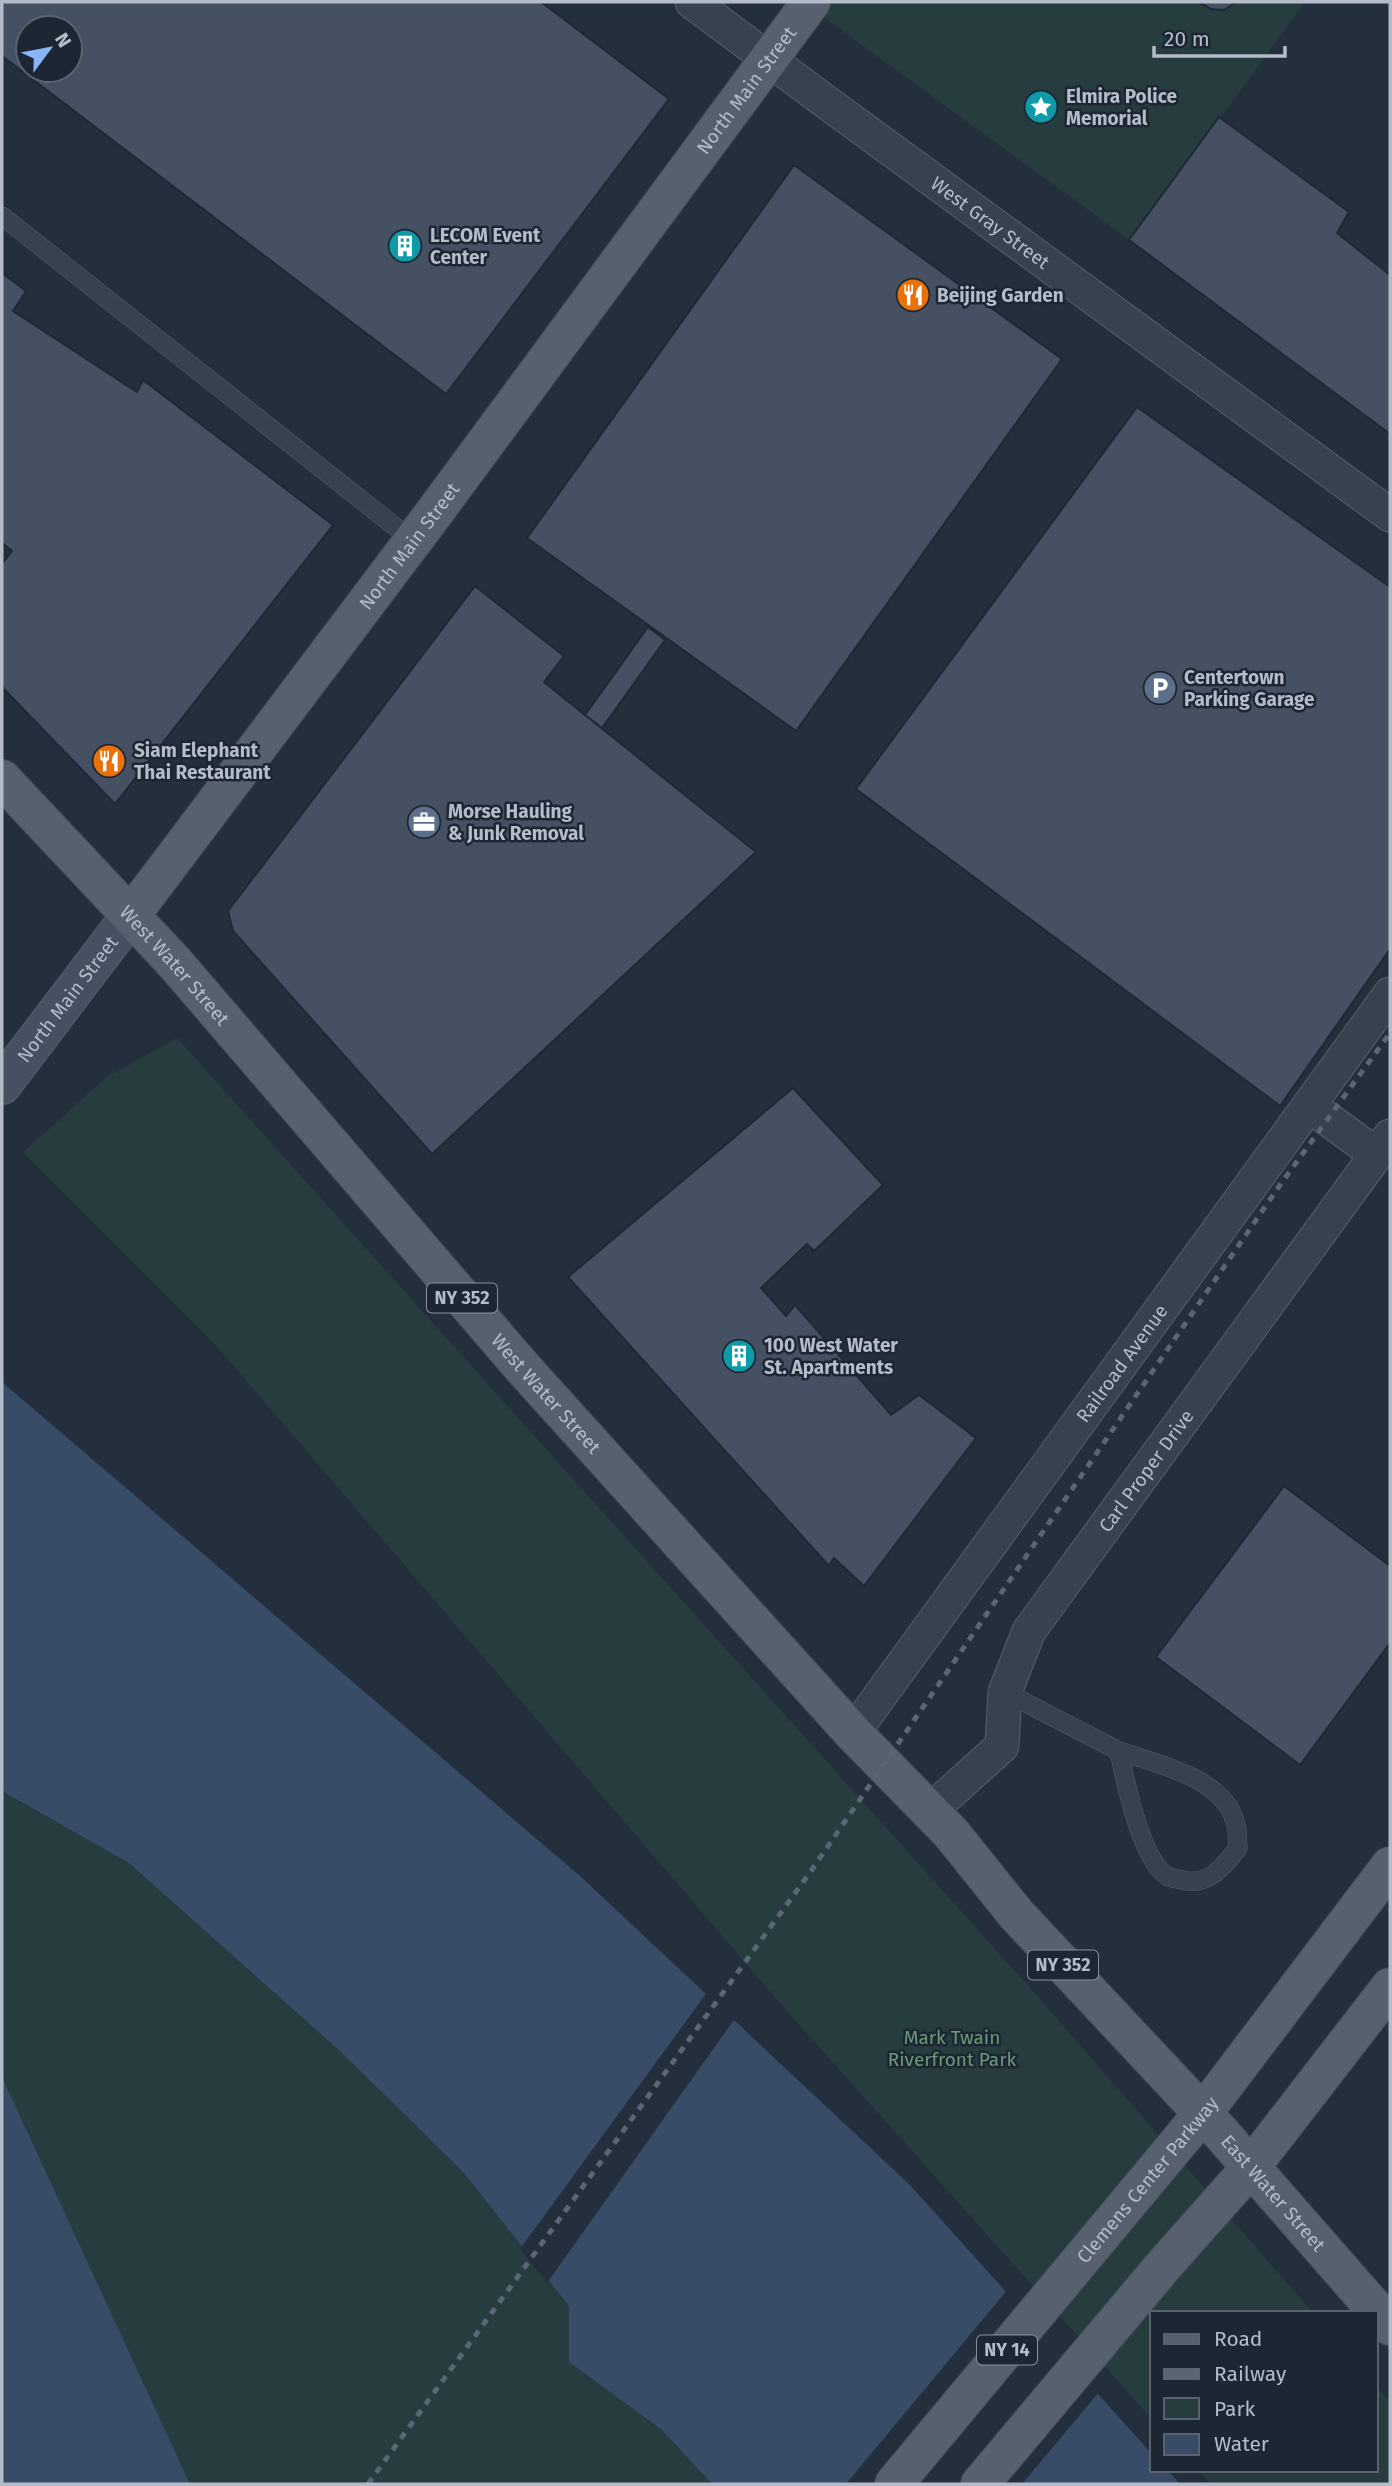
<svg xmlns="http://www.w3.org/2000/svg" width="1392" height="2486" viewBox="0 0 1392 2486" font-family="'Fira Sans',sans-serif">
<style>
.green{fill:#263c3f}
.water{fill:#394c67}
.pier{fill:#242f3e}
.building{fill:#455162;stroke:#1f2835;stroke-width:2;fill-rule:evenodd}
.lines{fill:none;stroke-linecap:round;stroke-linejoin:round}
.service-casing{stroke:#565f6c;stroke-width:19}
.minor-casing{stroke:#565f6c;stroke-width:35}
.secondary-casing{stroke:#565f6c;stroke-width:40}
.primary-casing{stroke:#414a57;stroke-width:40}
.service{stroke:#38414e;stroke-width:18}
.minor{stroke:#38414e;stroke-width:33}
.secondary{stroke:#465061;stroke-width:38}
.primary{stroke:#56606e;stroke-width:38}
.rail{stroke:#5a6575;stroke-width:5;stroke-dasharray:7 7;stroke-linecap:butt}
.labels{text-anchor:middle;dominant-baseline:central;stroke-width:5;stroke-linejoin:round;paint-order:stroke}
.shield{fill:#1d2633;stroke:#878f9c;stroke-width:2}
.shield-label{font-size:18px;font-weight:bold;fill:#b4bcc9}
.street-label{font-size:19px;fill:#b4bcc9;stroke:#1d2633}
.poi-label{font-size:19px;font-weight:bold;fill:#b4bcc9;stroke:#1d2633;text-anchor:start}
.park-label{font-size:19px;fill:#6b9a76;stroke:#1d2633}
</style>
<rect width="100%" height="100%" fill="#242f3e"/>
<path class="green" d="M 803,2 L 1305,2 L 1131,241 Z
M 177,1038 L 1032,1990 L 1313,2313 L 1152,2313 L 1152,2419 L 778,2001 L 214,1343 L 23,1152 L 107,1077 Z
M 2,1791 L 129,1863 L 342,2053 L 464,2173 L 570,2306 L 569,2362 L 662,2430 L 712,2484 L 190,2484 L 2,2077 Z
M 1376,2386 L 1390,2402 L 1390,2484 L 1211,2484 L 1198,2470 L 1376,2470 Z"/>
<path class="water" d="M 2,1382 L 580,1876 L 909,2184 L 1152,2454 L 1152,2470 L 1167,2470 L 1180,2484 L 712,2484 L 662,2430 L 569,2362 L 569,2306 L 464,2173 L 342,2053 L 129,1863 L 2,1791 Z
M 2,2077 L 190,2484 L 2,2484 Z"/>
<path class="pier" d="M 708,1991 L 736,2017 L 547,2283 L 520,2249 Z
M 1008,2289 L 1100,2391 L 1022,2484 L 846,2484 Z"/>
<path class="building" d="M 2,2 L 541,2 L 669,99 L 446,394 L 2,56 ZM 28,28 L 70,28 L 70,70 L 28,70 Z
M 1199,2 L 1236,2 L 1224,10 L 1211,9 Z
M 1219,117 L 1349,212 L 1337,233 L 1390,275 L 1390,434 L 1129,240 Z
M 794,165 L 1062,359 L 796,731 L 527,538 Z
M 2,273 L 26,291 L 13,311 L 137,392 L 143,380 L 333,525 L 115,804 L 2,687 L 2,564 L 12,551 L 2,543 Z
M 1137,407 L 1390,587 L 1390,949 L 1280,1106 L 856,789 Z
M 475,586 L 564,656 L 544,682 L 756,852 L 432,1154 L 233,931 L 228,911 Z
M 648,627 L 665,640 L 602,728 L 585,715 Z
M 793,1088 L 883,1185 L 814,1251 L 807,1244 L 761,1288 L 786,1316 L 795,1305 L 891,1415 L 919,1395 L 976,1438 L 864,1586 L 834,1558 L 829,1566 L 568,1277 Z
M 1284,1486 L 1390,1566 L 1390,1643 L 1300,1765 L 1156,1657 Z"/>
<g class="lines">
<defs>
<path id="service" d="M 2,216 L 412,540
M 1005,1692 L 1119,1751 C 1125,1781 1141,1859 1167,1876 C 1170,1878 1178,1879 1182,1880 C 1208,1887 1224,1866 1238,1848 C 1237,1840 1238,1829 1235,1821 C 1222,1777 1157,1764 1119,1751"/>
<g id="minor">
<path id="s1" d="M 692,2 L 818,96 L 1390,515"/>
<path d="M 1310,1106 L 1377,1155"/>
<path id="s2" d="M 853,1733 L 1390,994"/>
<path id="s3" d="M 930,1811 L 1002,1746 L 1005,1692 L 1029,1631 L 1390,1136"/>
</g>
<g id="secondary">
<path id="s4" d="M 2,1085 L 131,915"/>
</g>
<g id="primary">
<path id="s5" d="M 2,779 L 174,962 L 522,1367 L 853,1733 L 951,1833 L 1016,1914 L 1221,2133 L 1390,2326"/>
<path id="s6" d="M 131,915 L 431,517 L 811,2"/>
<path id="s7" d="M 894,2484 L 1203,2113 L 1390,1866"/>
<path d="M 980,2484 L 1164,2265 L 1251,2167 L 1390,1987"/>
</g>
</defs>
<use href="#service" class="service-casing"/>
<use href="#minor" class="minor-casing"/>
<use href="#secondary" class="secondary-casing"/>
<use href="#primary" class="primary-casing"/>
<use href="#service" class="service"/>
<use href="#minor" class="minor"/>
<use href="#secondary" class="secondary"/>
<use href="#primary" class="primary"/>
<path class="rail" d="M 368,2484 L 811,1871 L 1280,1185 L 1390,1033"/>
</g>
<defs>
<symbol id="sight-disc" viewBox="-11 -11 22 22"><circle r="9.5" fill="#0f9aa8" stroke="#1d2633"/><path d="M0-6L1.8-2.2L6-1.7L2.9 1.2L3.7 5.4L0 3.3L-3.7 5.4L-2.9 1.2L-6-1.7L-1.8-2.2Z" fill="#fff"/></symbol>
<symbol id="building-disc" viewBox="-11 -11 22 22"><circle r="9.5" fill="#0f9aa8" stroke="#1d2633"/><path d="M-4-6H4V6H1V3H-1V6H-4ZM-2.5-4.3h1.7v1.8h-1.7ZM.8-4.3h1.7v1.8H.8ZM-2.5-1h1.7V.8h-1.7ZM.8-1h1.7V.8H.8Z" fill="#fff"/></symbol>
<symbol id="restaurant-disc" viewBox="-11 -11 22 22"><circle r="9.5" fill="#e8710a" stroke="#1d2633"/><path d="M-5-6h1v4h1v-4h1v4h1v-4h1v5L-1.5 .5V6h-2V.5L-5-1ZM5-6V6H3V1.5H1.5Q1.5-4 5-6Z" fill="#fff"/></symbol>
<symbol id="parking-disc" viewBox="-11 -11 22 22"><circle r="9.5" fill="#5c6f8a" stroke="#1d2633"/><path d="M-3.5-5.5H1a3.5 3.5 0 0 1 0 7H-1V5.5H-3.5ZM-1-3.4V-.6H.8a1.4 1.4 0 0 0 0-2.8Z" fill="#fff"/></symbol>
<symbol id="office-disc" viewBox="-11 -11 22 22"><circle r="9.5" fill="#5c6f8a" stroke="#1d2633"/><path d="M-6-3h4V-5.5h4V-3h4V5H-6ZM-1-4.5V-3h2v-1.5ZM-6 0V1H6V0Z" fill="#fff"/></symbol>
</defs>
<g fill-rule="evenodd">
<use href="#sight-disc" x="1022" y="88" width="38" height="38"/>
<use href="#building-disc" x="386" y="227" width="38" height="38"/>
<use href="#restaurant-disc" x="894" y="276" width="38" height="38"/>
<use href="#parking-disc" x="1141" y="669" width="38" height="38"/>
<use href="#restaurant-disc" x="90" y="742" width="38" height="38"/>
<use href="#office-disc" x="405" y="803" width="38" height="38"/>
<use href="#building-disc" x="720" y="1337" width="38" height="38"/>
</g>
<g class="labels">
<g class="shield">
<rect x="427" y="1283.5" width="70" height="29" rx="5"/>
<rect x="1028" y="1950.5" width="70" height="29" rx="5"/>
<rect x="977" y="2335.5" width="60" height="29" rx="5"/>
</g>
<g class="shield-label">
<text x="462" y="1298">NY 352</text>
<text x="1063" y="1965">NY 352</text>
<text x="1007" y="2350">NY 14</text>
</g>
<g class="street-label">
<text stroke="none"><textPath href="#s6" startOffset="1029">North Main Street</textPath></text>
<text stroke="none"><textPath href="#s1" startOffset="371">West Gray Street</textPath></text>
<text stroke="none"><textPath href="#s6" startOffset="462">North Main Street</textPath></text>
<text stroke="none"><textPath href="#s5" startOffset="254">West Water Street</textPath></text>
<text stroke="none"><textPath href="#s4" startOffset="108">North Main Street</textPath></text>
<text stroke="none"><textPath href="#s2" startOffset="457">Railroad Avenue</textPath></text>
<text stroke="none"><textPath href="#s5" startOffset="821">West Water Street</textPath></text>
<text stroke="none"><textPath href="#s3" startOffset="415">Carl Proper Drive</textPath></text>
<text stroke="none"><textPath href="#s7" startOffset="396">Clemens Center Parkway</textPath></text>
<text stroke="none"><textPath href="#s5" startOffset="1902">East Water Street</textPath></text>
</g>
<g class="poi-label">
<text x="1066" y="96">Elmira Police<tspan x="1066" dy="22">Memorial</tspan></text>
<text x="430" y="235">LECOM Event<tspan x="430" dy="22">Center</tspan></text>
<text x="937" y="295">Beijing Garden</text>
<text x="1184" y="677">Centertown<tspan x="1184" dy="22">Parking Garage</tspan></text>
<text x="134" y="750">Siam Elephant<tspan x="134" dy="22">Thai Restaurant</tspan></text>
<text x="448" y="811">Morse Hauling<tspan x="448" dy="22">&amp; Junk Removal</tspan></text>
<text x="764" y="1345">100 West Water<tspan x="764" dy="22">St. Apartments</tspan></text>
</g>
<g class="park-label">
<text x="952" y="2037">Mark Twain<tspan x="952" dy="22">Riverfront Park</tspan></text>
</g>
</g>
<rect width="1392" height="2486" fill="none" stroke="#b4bcc9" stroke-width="7"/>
<rect x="1150" y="2311" width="228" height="161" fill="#1d2633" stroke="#59626f" stroke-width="2"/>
<rect x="1164" y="2334" width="35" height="10" fill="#56606e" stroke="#59626f" stroke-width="2"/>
<text x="1214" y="2346" font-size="21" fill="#b4bcc9">Road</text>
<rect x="1164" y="2369" width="35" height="10" fill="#5a6575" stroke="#59626f" stroke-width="2"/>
<text x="1214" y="2381" font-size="21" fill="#b4bcc9">Railway</text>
<rect x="1164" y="2398" width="35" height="21" fill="#263c3f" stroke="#59626f" stroke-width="2"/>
<text x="1214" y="2416" font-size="21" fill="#b4bcc9">Park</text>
<rect x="1164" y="2434" width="35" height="21" fill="#394c67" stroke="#59626f" stroke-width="2"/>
<text x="1214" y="2451" font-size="21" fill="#b4bcc9">Water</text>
<g transform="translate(49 49) rotate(58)"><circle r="33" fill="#1d2633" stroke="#59626f" stroke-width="2"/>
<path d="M0-5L12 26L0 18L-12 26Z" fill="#8ab4f8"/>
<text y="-10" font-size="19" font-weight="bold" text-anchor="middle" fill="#b4bcc9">N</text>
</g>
<path d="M1154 46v10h131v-10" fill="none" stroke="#b4bcc9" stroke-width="3.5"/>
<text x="1164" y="46" font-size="21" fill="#b4bcc9" stroke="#1d2633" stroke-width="5" paint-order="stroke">20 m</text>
</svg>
